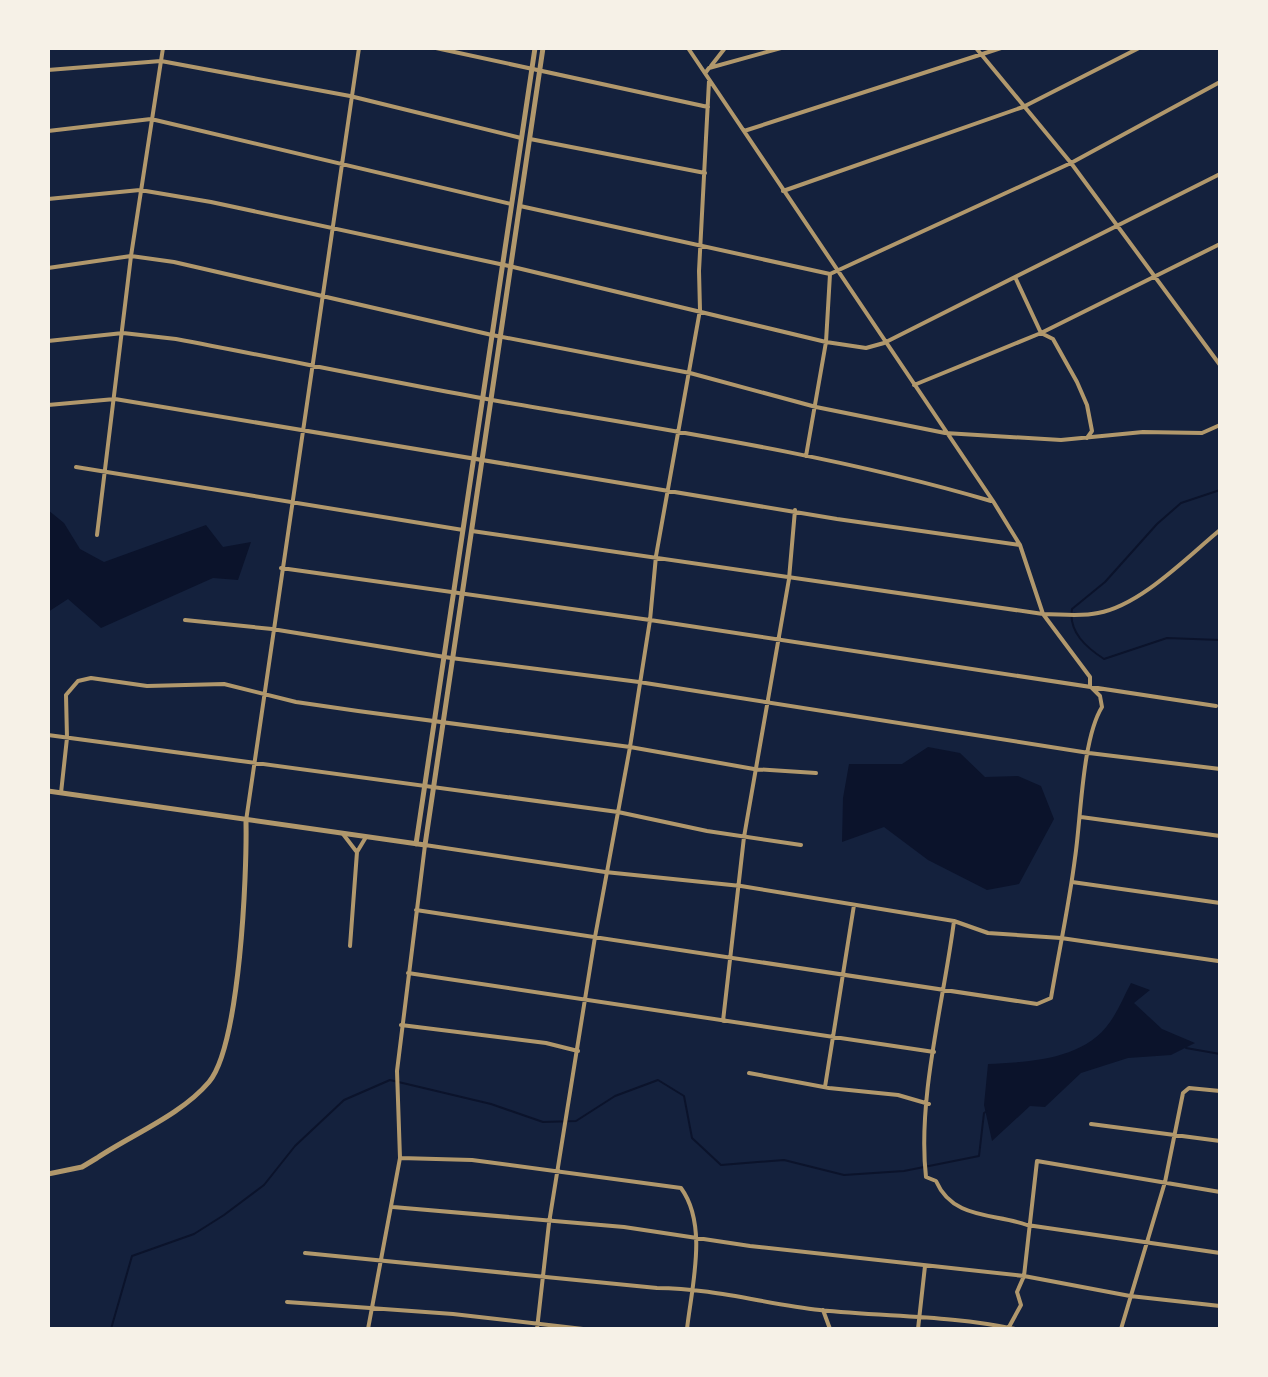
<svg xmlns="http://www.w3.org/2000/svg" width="1268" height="1377" viewBox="0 0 1268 1377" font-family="Karla,sans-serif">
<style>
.water{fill:#0b132b}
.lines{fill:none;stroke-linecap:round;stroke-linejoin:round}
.stream{stroke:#0b132b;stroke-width:2}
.minor{stroke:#b1986c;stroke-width:4}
.tertiary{stroke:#b1986c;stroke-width:5}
</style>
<rect width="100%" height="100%" fill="#14213d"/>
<path class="water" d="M 48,510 L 64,523 L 80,549 L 104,562 L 206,525 L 223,547 L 251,542 L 238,580 L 213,578 L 101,628 L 68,599 L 48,612 Z
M 928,747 L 960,753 L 985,777 L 1018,776 L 1041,786 L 1054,819 L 1019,884 L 987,890 L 928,860 L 884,827 L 842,842 L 843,798 L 849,764 L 902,764 Z
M 1131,983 L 1150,990 L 1134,1003 L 1162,1029 L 1195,1043 L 1171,1055 L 1128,1058 L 1081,1073 L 1045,1107 L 1030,1106 L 992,1141 L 984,1105 L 988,1064 C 1029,1062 1084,1060 1110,1022 C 1118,1011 1124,996 1131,983 Z"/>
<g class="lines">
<path class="stream" d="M 1220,490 L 1181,503 L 1157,524 L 1105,582 L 1072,609 C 1068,632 1087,648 1104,659 L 1167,638 L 1220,640
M 1186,1048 L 1220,1054
M 111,1329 L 132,1256 L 194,1234 L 224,1215 L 264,1185 L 295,1146 L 344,1100 L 390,1080 L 491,1104 L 543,1122 L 576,1121 L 615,1096 L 658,1080 L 684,1096 L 692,1138 L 721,1165 L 784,1160 L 844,1175 L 904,1171 L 979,1156 L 984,1113 L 987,1111"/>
<path class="minor" d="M 436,48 L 708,107
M 976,48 L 1071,163 L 1220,365
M 711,66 L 725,48
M 48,70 L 161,61 L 350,96 L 521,138
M 706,72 L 709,68 L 781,48
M 48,131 L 151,119 L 511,204
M 744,131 L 1001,48
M 530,139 L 705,173
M 783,191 L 1023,107 L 1139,48
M 48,199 L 140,190 L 211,202 L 509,266 L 826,342 L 866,348 L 884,343 L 1220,174
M 520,206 L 830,274 L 1071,163 L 1220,82
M 48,268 L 131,256 L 174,262 L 492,335 L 690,373 L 816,407 L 945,433 L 1061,440 L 1143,432 L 1202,433 L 1220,425
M 1015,277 L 1041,333 L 1053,339 L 1077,382 L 1087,405 L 1092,431 L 1087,438
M 48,341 L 123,333 L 176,339 C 282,359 386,381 492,400 C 659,429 828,453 991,501
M 914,385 L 1041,333 L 1220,244
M 48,405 L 115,399 L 837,519 L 1020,545
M 806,456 L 826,342 L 830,274
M 76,467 L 463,530
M 472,531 L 1043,614 C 1060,614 1081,617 1098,613 C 1141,605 1187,557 1220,530
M 97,535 L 131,256 L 163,48
M 281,568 L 650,620 L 1216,706
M 185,620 L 272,629 L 451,658 L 639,682 L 1089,753 L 1220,769
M 48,735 L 618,812 L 707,831 L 801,845
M 61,793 L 67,738 L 66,695 L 78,681 L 91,678 L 147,686 L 224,684 L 296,702 L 358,711 L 630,747 L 754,769 L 816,773
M 1081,817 L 1220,836
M 246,821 L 359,48
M 343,834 L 356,851
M 1072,882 L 1220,903
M 416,910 L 1037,1004 L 1051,998 C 1059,951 1069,905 1075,858 C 1081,819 1082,739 1102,707 L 1100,696 L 1090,686 L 1090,677 L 1043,614 L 1020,545 L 993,501 L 688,48
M 954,921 C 944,1000 917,1099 926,1177 L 936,1181 C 953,1220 995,1213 1027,1225 L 1220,1253
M 350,946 L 357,852 L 366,837
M 408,973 L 934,1052
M 723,1021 L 744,837 L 789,579 L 795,510
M 401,1025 L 546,1043 L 578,1051
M 749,1073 L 829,1088 L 898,1095 L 929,1104
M 825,1087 L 854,905
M 1091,1124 L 1220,1141
M 400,1158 L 472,1160 L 681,1188 C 708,1225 692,1285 687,1329
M 393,1207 L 624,1227 L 750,1246 L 1024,1276 L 1130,1296 L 1220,1306
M 305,1253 L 657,1288 C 712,1288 766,1304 820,1310 C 885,1317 950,1315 1015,1329
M 287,1302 L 453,1314 L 583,1329
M 823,1310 L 830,1329
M 1009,1327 L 1021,1305 L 1017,1292 L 1024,1276 L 1037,1161 L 1220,1192
M 368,1329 L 400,1158 L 397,1071 L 425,845 L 605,872 L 741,886 L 954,921 L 988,933 L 1061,938 L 1218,961
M 537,1329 L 549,1223 L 595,937 L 630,747 L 650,620 L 656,556 L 700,310 L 699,271 L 709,81
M 918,1329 L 925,1266
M 1121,1329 L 1165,1182 L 1183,1093 L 1189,1088 L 1220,1091"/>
<path class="tertiary" d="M 48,791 L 425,845 L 543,48
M 416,844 L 535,48
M 48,1174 L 82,1167 L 97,1158 C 133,1134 181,1115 209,1082 C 240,1045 247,873 246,822"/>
</g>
<rect width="1268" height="1377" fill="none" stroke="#f6f1e7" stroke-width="100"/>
</svg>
